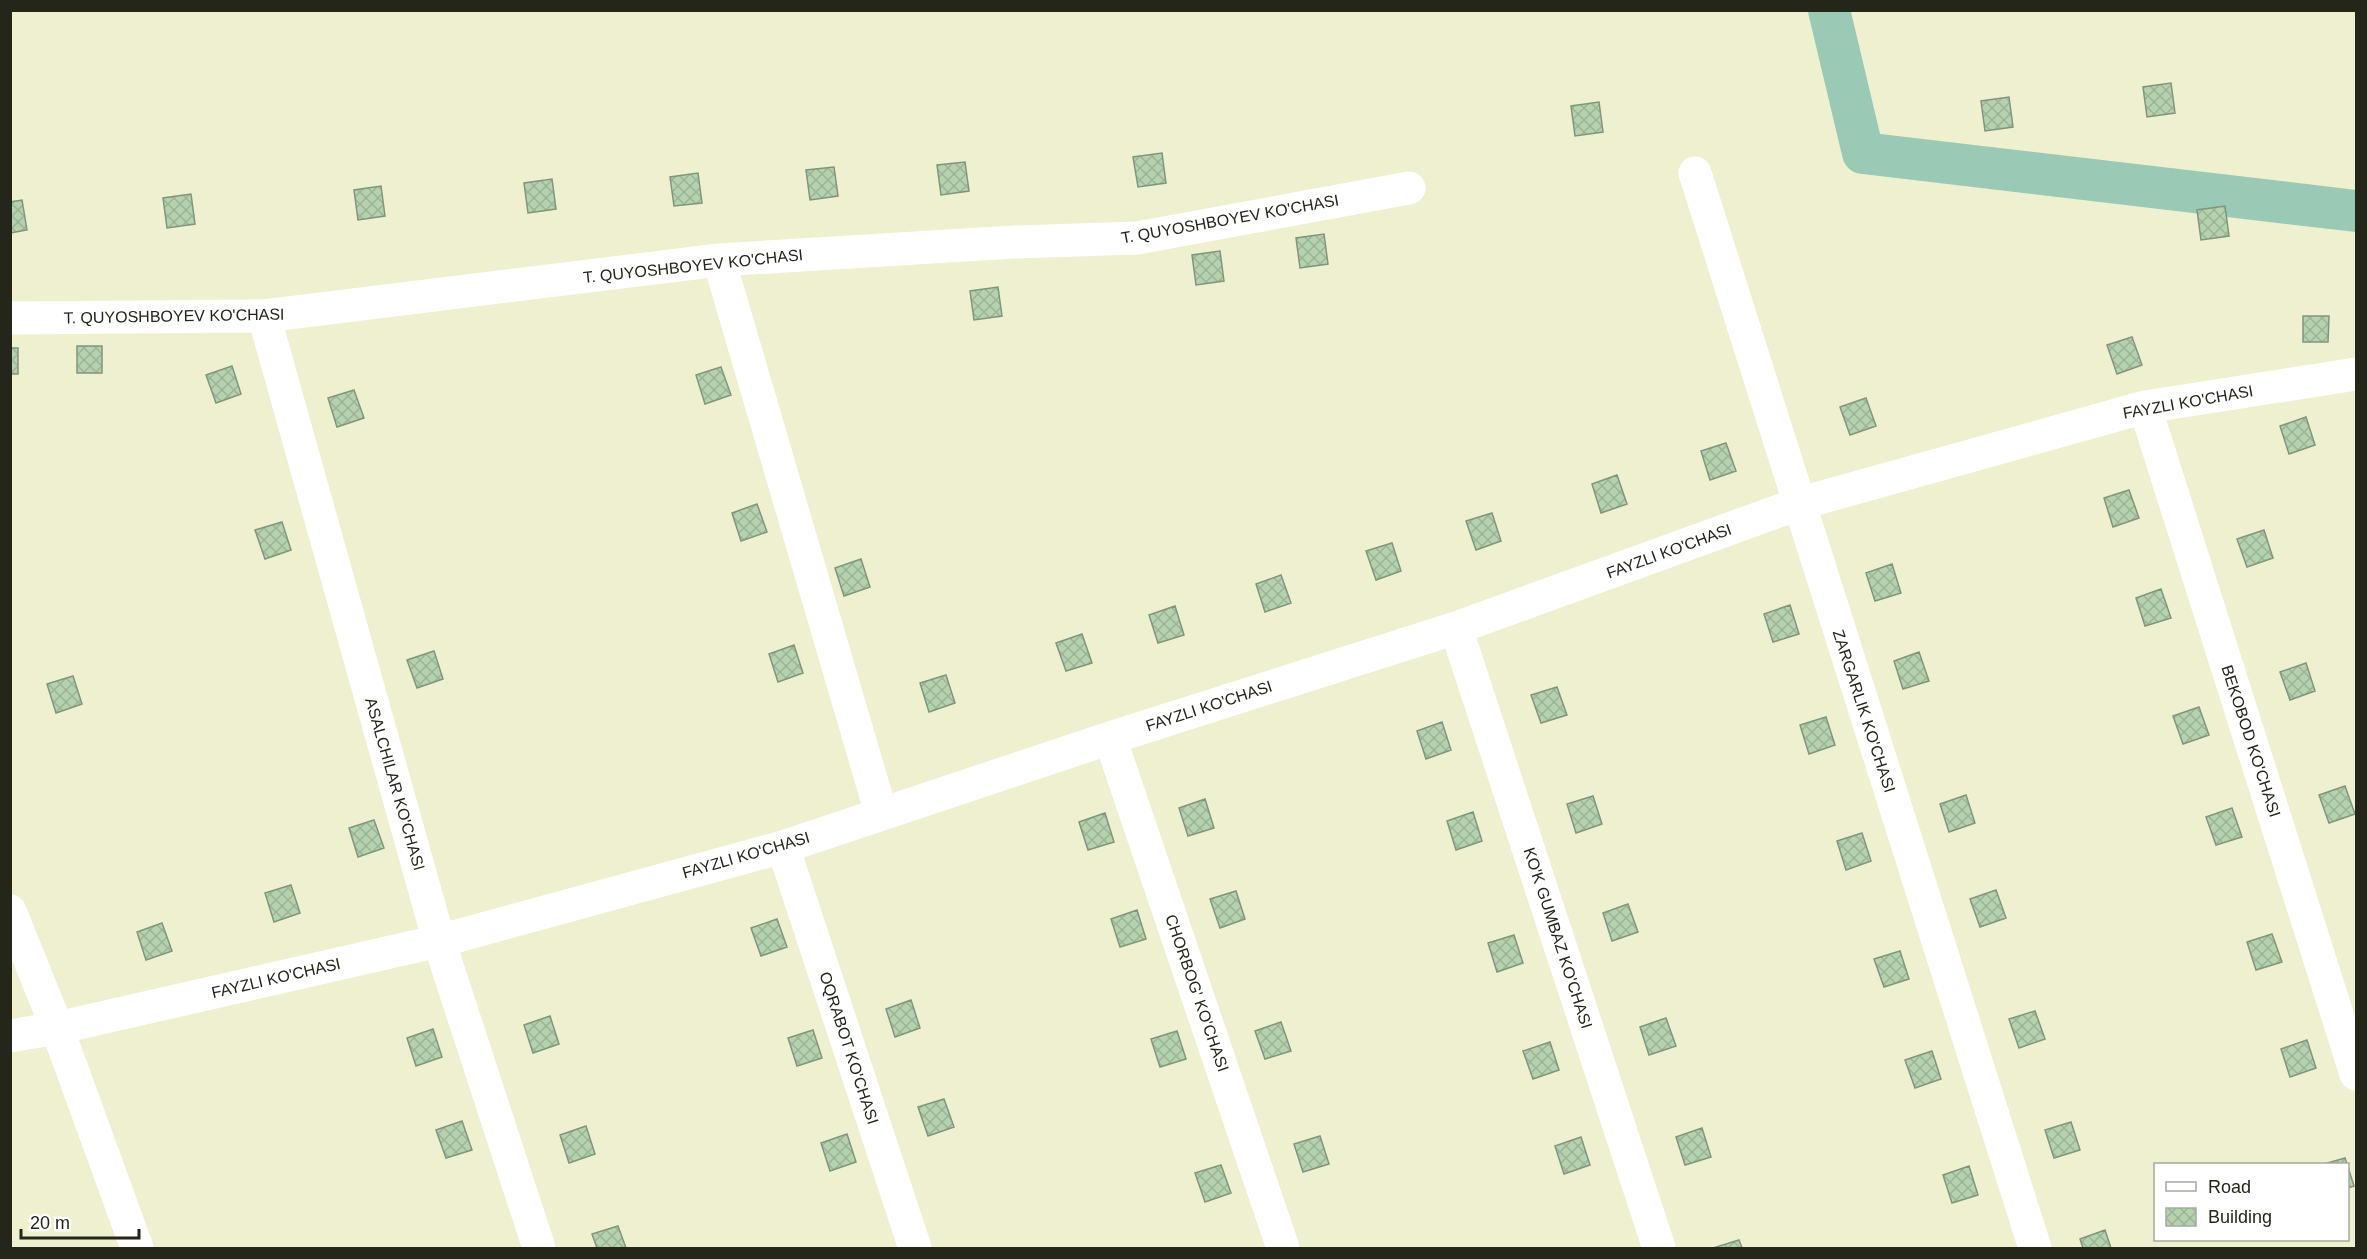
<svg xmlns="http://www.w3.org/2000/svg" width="2367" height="1259" viewBox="0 0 2367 1259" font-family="Arial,sans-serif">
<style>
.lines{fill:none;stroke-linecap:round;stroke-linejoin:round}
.canal{stroke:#9acab6;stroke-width:42}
.building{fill:url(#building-cross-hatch);stroke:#81957c;stroke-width:1.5}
.minor{stroke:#fff;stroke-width:33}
.labels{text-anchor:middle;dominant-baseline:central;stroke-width:4.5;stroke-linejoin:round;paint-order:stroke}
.street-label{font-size:16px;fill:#25261a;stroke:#fff}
</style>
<defs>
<pattern id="building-cross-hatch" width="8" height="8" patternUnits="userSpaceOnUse" patternTransform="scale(1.5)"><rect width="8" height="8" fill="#b5d2ae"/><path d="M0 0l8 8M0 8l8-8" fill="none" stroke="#9cb495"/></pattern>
</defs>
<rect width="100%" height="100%" fill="#eef0d0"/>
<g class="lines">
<path class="canal" d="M 1829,10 L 1863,153 L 2356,211"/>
</g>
<path class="building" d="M 2171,83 L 2175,113 L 2147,117 L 2143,87 Z
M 2009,97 L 2013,127 L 1985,131 L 1981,101 Z
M 1599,102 L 1603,132 L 1575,136 L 1571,106 Z
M 1162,153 L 1166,183 L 1138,187 L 1133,157 Z
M 965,162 L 969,191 L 941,195 L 937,165 Z
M 834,167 L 838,196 L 810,200 L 806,170 Z
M 698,173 L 702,203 L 674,206 L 670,177 Z
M 552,179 L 556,209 L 528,213 L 524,183 Z
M 381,186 L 385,216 L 358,220 L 354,190 Z
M 191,194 L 195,224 L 167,228 L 163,198 Z
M 22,200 L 27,230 L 10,233 L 10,202 Z
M 2225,206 L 2229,236 L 2201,240 L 2197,210 Z
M 1324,234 L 1328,264 L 1300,268 L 1296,238 Z
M 1220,251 L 1224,281 L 1196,285 L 1192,255 Z
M 998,287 L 1002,316 L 974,320 L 970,291 Z
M 2303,316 L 2329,316 L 2328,342 L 2303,342 Z
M 2132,337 L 2142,365 L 2117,374 L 2107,345 Z
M 77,346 L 102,346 L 102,373 L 77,373 Z
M 10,348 L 18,348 L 18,374 L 10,374 Z
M 232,366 L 241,394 L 216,403 L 206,375 Z
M 721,367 L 731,395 L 705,404 L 696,375 Z
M 354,390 L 364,418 L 337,427 L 328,398 Z
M 1866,398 L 1876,426 L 1850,435 L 1840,407 Z
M 2306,417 L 2315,445 L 2289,454 L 2280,426 Z
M 1726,443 L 1736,471 L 1710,480 L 1701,451 Z
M 1617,475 L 1627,504 L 1601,513 L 1592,484 Z
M 2129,490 L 2139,518 L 2113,527 L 2104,498 Z
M 757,504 L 767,532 L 741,541 L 732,513 Z
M 1492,513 L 1501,541 L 1476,550 L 1466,521 Z
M 282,522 L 291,550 L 265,559 L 255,530 Z
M 2264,530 L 2273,558 L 2247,567 L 2237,539 Z
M 1392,543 L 1401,571 L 1376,580 L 1366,551 Z
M 861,559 L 870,587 L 844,596 L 835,568 Z
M 1892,564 L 1901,593 L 1875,601 L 1866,573 Z
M 1281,575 L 1291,603 L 1265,612 L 1256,584 Z
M 2161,589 L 2171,618 L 2145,626 L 2136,598 Z
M 1790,605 L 1799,634 L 1773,642 L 1764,614 Z
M 1175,606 L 1184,635 L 1158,643 L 1149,615 Z
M 1082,634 L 1092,663 L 1066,671 L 1056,643 Z
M 794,645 L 803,673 L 778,682 L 769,654 Z
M 434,651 L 443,679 L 417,688 L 407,660 Z
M 1919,652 L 1929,681 L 1903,689 L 1894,661 Z
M 2306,663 L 2315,691 L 2290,700 L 2280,672 Z
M 946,675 L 955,703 L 929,712 L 920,683 Z
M 73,676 L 82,704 L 56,713 L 47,684 Z
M 1557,687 L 1567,715 L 1541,723 L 1531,695 Z
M 2199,707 L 2209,735 L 2183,744 L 2173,716 Z
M 1826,717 L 1835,745 L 1809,754 L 1800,725 Z
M 1442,722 L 1451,750 L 1426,759 L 1417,731 Z
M 2345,786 L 2355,814 L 2329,823 L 2319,795 Z
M 1966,795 L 1975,823 L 1949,832 L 1940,804 Z
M 1593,796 L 1602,824 L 1576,833 L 1567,804 Z
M 1205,799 L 1214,828 L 1188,836 L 1179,808 Z
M 2232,808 L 2242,837 L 2216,845 L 2206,817 Z
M 1473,812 L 1482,841 L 1456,850 L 1447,821 Z
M 1105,813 L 1114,842 L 1088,850 L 1079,822 Z
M 374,820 L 384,848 L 358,857 L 349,828 Z
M 1862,833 L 1871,861 L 1846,870 L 1837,841 Z
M 291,885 L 300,913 L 274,922 L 265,893 Z
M 1996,890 L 2006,918 L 1980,927 L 1970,899 Z
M 1236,891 L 1245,919 L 1220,928 L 1210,899 Z
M 1628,904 L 1638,932 L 1612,941 L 1603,913 Z
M 1137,910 L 1146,939 L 1120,947 L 1111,919 Z
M 777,919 L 787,947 L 761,956 L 751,928 Z
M 162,923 L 172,951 L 146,960 L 137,932 Z
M 2272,934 L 2282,962 L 2256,970 L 2247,942 Z
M 1514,935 L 1523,963 L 1497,972 L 1488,943 Z
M 1900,951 L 1909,979 L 1884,987 L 1874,959 Z
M 911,1000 L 920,1028 L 895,1037 L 886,1009 Z
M 2035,1011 L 2045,1039 L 2019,1048 L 2009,1019 Z
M 550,1016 L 559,1044 L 533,1053 L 524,1025 Z
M 1666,1018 L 1676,1046 L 1649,1055 L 1640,1027 Z
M 1281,1022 L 1291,1051 L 1265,1059 L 1255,1031 Z
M 433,1029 L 442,1057 L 416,1066 L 407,1038 Z
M 813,1030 L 822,1058 L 797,1066 L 788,1038 Z
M 1177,1031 L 1186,1059 L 1160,1067 L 1151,1039 Z
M 2307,1040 L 2316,1068 L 2290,1077 L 2281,1049 Z
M 1550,1042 L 1559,1070 L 1533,1079 L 1523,1051 Z
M 1932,1051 L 1941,1079 L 1915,1088 L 1905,1060 Z
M 944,1099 L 954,1127 L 928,1136 L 918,1107 Z
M 462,1121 L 472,1150 L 446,1158 L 436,1130 Z
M 2071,1122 L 2080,1150 L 2054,1158 L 2045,1130 Z
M 586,1126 L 595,1154 L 569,1163 L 560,1135 Z
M 1702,1128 L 1711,1157 L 1685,1165 L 1676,1137 Z
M 847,1134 L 856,1162 L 830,1171 L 821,1143 Z
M 1320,1136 L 1329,1164 L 1303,1172 L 1294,1144 Z
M 1581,1137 L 1590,1165 L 1564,1174 L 1555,1146 Z
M 2345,1158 L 2347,1164 L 2324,1164 Z
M 1221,1165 L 1231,1193 L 1205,1202 L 1195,1173 Z
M 1969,1166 L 1978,1195 L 1952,1203 L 1943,1175 Z
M 2348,1167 L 2354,1186 L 2348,1188 Z
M 618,1226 L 626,1248 L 597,1248 L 592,1234 Z
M 2105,1230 L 2111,1248 L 2083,1248 L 2080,1239 Z
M 1739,1240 L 1742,1248 L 1713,1248 Z"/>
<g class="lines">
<path class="minor" d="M 1695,173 L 2035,1248
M 719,260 L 881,813
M 264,316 L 439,941 L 539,1248
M 10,318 L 264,316 L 719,260 L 1014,242 L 1137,238 L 1409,188
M 2145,407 L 2356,1074
M 1456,628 L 1659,1248
M 1110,738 L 1283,1248
M 783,847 L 915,1248
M 10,911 L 57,1028 L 137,1248
M 10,1036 L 57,1028 L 439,941 L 783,847 L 1110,738 L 1456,628 L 1798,504 L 2145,407 L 2356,374"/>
</g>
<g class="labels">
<g class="street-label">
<text transform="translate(1230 219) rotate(-10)">T. QUYOSHBOYEV KO'CHASI</text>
<text transform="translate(693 266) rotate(-6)">T. QUYOSHBOYEV KO'CHASI</text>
<text transform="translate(174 316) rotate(-1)">T. QUYOSHBOYEV KO'CHASI</text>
<text transform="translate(2188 402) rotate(-10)">FAYZLI KO'CHASI</text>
<text transform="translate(1669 551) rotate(-20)">FAYZLI KO'CHASI</text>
<text transform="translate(1209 706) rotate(-18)">FAYZLI KO'CHASI</text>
<text transform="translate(1864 711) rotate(72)">ZARGARLIK KO'CHASI</text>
<text transform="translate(2251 741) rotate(72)">BEKOBOD KO'CHASI</text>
<text transform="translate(395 784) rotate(74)">ASALCHILAR KO'CHASI</text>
<text transform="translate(746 855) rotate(-16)">FAYZLI KO'CHASI</text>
<text transform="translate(1558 938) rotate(72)">KO'K GUMBAZ KO'CHASI</text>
<text transform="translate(276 978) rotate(-13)">FAYZLI KO'CHASI</text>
<text transform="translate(1197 993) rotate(71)">CHORBOG' KO'CHASI</text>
<text transform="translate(849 1048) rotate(72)">OQRABOT KO'CHASI</text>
</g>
</g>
<rect width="2367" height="1259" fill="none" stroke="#25261a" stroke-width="24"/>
<rect x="2154" y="1163" width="195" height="78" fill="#ffffff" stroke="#a8a8a3" stroke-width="1.5"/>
<rect x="2166" y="1182" width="30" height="9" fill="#ffffff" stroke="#a8a8a3" stroke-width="1.5"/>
<text x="2208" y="1193" font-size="18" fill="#25261a">Road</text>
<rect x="2166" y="1208" width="30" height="18" fill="url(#building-cross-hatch)" stroke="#a8a8a3" stroke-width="1.5"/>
<text x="2208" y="1223" font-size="18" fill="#25261a">Building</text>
<path d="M21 1229v9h118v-9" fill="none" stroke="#25261a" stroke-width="3"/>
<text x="30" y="1229" font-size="18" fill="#25261a" stroke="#ffffff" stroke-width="4.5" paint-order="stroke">20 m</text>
</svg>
